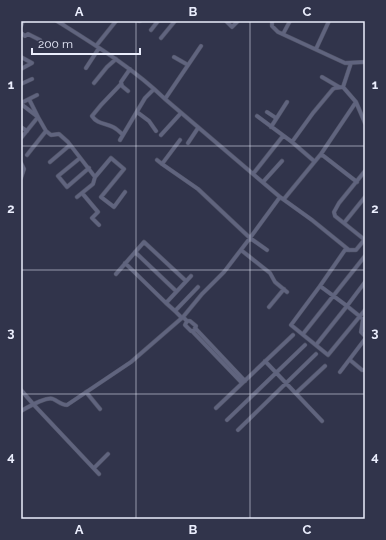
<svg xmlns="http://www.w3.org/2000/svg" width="386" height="540" viewBox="0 0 386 540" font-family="Raleway,sans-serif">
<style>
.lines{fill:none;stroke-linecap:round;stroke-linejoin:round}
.street-casing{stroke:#4f5266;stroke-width:4.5}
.street{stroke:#60647e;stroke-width:3.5}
.grid{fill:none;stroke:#eaedfc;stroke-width:1;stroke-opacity:0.55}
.neatline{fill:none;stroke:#eaedfc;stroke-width:1.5}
.grid-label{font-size:13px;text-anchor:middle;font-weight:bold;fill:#eaedfc}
</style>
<rect width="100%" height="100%" fill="#31344b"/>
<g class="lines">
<defs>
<path id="street" d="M 57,21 C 95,45 133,68 165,99
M 139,21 L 140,21
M 226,21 L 232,27 L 238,21
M 272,21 L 272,26 L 278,32 L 345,63 L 365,62
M 21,26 L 23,21
M 151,30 L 158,21
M 21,33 L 25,36 L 28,34 L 40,40
M 283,34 L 290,21
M 161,38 L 175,21
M 96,46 L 116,21
M 201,46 L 165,99 L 280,197 L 312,220 L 349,250
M 316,49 L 329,21
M 21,57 L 32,63 L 21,69
M 174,57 L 188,65
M 351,63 L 343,87 L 356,102 L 365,123
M 86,68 L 99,48
M 322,77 L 339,87
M 94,83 L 107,67 L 116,59
M 21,84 L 32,79
M 121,84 L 101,105 L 92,116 C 97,124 105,123 113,127 C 117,129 120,132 123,135
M 128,91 L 122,86 L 121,82 L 130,69
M 21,103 L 37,95
M 21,104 L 38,117 L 21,138
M 137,112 L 149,121 L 156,131
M 267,112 L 276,118
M 257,116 L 292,142 L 313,113 L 333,89 L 335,88 L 343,87
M 21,127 L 27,131
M 271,127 L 287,102
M 46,131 L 51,135 L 59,134 L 68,142 L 95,177 L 93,184 L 77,197
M 161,135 L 181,113
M 120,140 L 145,98 L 154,89
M 180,140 L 162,164 L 198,189 L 250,238 L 267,250
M 292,142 L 314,161
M 188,143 L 198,128
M 321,154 L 357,182
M 27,155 L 46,131 L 38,117 L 29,99
M 80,158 L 58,176 L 67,187 L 89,168
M 157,160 L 162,164
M 50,162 L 70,145
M 21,163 L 24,169 L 21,178
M 365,171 L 339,203 L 334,212 L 335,216 L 365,240
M 253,174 L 283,136
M 95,177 L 111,158 L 124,169 L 101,197 L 114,207 L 125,192
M 263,182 L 282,161
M 82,193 L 98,212 L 92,218 L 99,225
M 284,199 L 321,154 L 356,102
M 344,223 L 365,197
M 241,250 L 270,273 L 275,282 L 287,292
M 135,252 L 176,291
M 125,263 L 166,303
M 116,274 L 144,242 L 186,281
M 365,282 L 347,306 L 320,286 L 291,325 L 328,355 L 365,310
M 320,286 L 345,250 L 356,250 L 365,239
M 269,307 L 284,289
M 175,311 L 166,303 L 191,276
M 183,317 L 187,321 L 190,321 L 196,326 L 195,330 L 191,331 L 185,325 L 187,321
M 182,318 L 175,311 L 198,287
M 195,328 L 245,381
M 192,331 L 242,383
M 303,334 L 365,256
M 316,345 L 347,306 L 363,319 L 361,332 L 365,336
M 350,360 L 362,370 L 365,370
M 265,361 L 322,421
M 340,372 L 365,339
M 21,390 L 34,405 L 99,474
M 86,392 L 100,409
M 296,393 L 325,366
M 216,408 L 293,335
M 21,411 C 28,407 47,396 53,399 C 58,401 61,405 67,405 L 131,362 L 183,317 L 202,294 L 224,272 L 250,238 L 280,197
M 227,420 L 305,345
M 238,430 L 316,354
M 94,468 L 108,454"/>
</defs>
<use href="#street" class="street-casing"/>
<use href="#street" class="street"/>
</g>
<path class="grid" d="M 136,21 L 136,519M 250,21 L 250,519M 21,146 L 365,146M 21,270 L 365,270M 21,394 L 365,394"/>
<rect width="386" height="540" fill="none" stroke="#31344b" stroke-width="44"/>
<path d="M32 48v6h108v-6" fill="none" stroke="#eaedfc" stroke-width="2"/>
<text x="38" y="48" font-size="12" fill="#eaedfc" stroke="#31344b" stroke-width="3" paint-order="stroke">200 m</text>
<rect x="22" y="22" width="342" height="496" class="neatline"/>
<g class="grid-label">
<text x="79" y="16">A</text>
<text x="193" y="16">B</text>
<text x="307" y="16">C</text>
<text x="11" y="89">1</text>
<text x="375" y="89">1</text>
<text x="11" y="213">2</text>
<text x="375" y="213">2</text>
<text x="11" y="337">3</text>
<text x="375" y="337">3</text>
<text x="11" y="461">4</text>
<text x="375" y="461">4</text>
<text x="79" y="534">A</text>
<text x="193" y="534">B</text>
<text x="307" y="534">C</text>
</g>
</svg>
